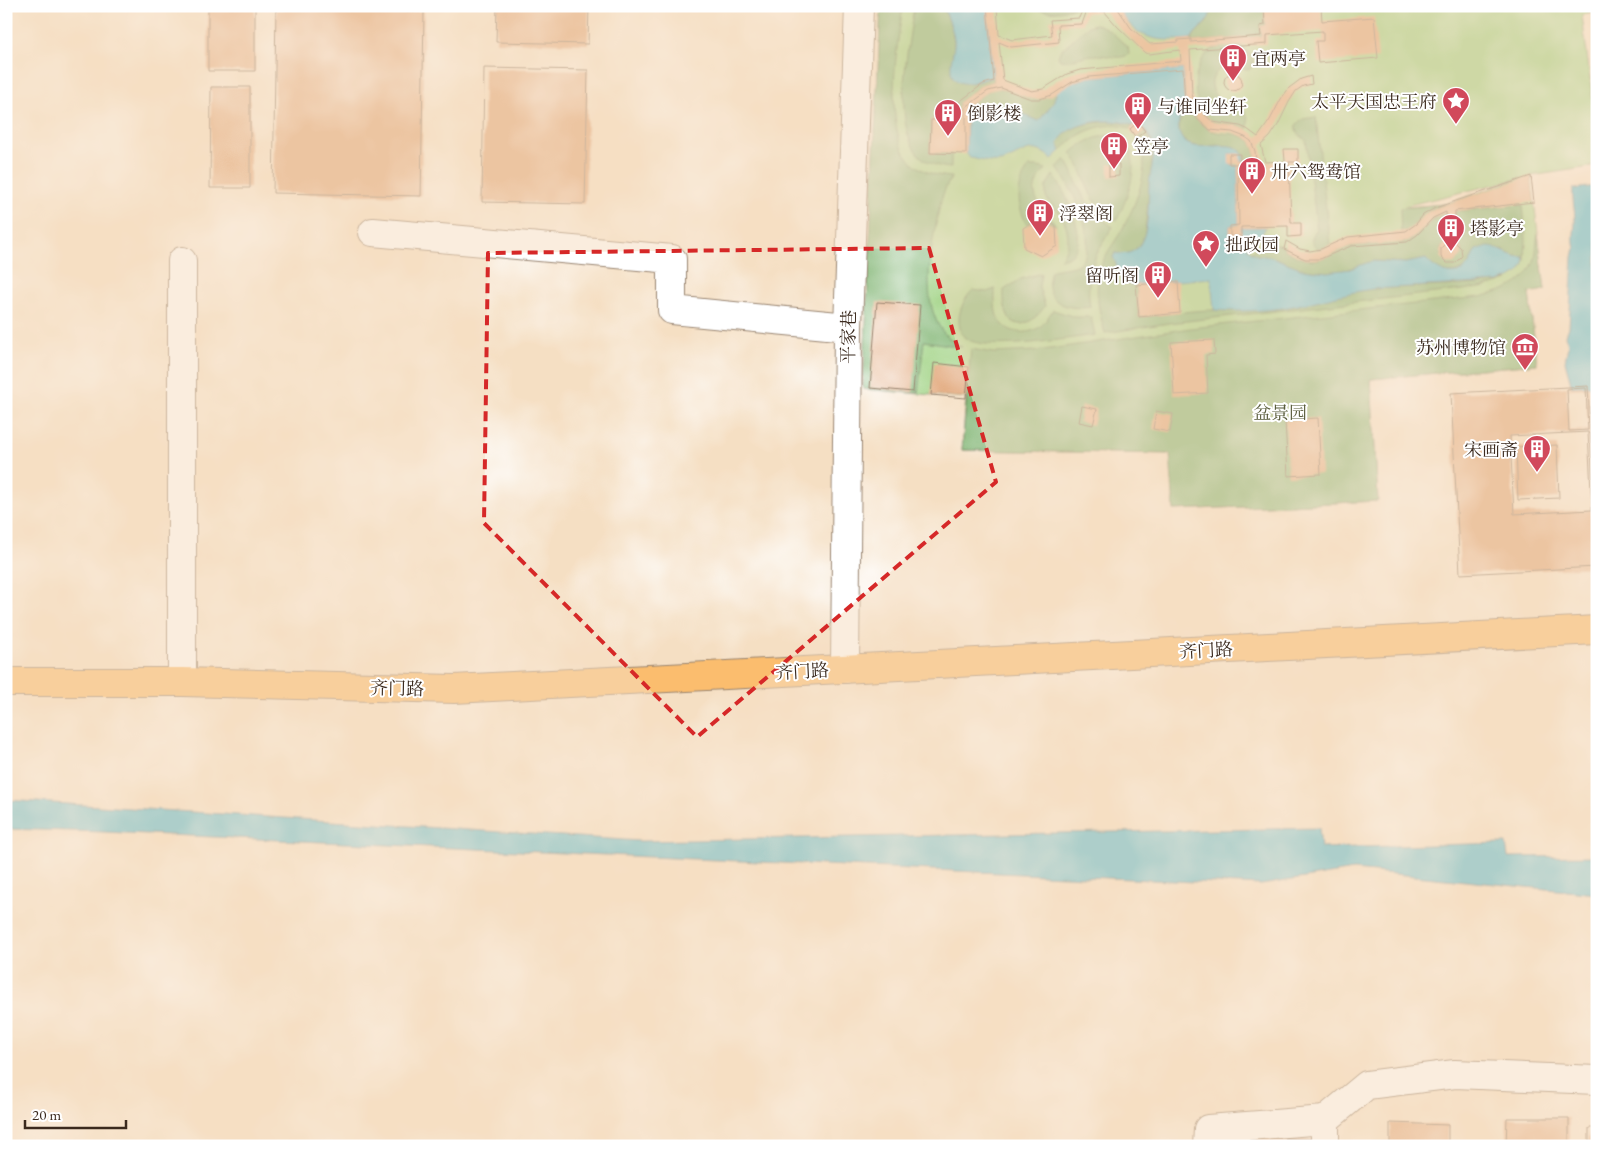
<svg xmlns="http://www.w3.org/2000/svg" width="1603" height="1152" viewBox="0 0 1603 1152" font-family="'EB Garamond','Noto Serif SC',serif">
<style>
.green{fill:#9ed181;stroke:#6c7e50;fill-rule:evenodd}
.forest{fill:#7eb36f;stroke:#5c6e46}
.water{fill:#54bbd2;stroke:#487278}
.building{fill:#e1a678;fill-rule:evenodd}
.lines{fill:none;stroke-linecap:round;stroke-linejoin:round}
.minor-casing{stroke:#988470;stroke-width:30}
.major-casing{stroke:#988470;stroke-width:30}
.minor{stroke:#fff;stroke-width:28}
.major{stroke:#fbbd6e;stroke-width:28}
.marked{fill:none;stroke:#d62828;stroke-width:4;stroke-dasharray:10 6;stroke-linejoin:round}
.labels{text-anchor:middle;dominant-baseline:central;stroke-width:4;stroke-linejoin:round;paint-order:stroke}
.poi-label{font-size:18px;fill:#3b2a1e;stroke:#fff;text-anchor:start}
.street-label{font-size:18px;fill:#3b2a1e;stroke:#fff}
.park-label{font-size:18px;fill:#595c3c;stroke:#fff}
</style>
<rect width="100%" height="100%" fill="#fff"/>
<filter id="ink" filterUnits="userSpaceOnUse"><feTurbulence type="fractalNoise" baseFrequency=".02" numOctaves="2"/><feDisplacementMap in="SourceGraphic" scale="10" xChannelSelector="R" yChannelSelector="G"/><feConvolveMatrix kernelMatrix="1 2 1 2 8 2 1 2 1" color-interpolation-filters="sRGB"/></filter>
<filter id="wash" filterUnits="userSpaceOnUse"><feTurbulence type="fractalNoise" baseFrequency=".0096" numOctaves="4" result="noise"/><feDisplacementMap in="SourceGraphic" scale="20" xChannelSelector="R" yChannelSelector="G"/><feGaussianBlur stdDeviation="1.12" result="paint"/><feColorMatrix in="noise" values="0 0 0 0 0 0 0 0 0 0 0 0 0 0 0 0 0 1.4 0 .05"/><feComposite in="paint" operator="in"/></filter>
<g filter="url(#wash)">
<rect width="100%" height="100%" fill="#f5dfc3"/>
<path class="green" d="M 881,6 L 1597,6 L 1597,12 L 1582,15 L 1597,133 L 1597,166 L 1531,176 L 1545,290 L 1529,293 L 1537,364 L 1371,379 L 1378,501 L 1174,510 L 1171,454 L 962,450 L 966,398 L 863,389 ZM 1521,178 L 1445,204 L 1405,207 L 1405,206 Z"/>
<path class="forest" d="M 881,6 L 903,6 C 897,45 883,129 910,160 C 921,172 936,176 952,177 C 942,190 939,209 936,224 C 928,263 918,326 962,347 L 924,341 L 918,393 L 863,389 Z
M 914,6 L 942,6 C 948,17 952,28 954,40 C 956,53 943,77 962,82 C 971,85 984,79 993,77 L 994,81 L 983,84 L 959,102 L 956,120 L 931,120 L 930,153 L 951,154 L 951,168 C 937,167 923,162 915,150 C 893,117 909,44 914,6 Z
M 1023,6 L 1077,6 C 1055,15 1045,11 1023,6 Z
M 1212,6 L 1264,6 L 1265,25 L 1260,26 L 1261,36 L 1191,42 L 1195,33 L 1207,22 Z
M 1095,24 C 1108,26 1118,39 1128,47 L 1129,54 C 1121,61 1105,54 1094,55 C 1083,55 1070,62 1060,60 L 1058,57 L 1060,51 L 1088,26 Z
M 1241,46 C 1249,53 1259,61 1249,70 L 1234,66 L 1221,68 C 1216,72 1211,78 1212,85 C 1215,108 1234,100 1244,111 C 1249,116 1249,123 1247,129 C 1242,127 1237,125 1232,124 C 1225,123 1217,125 1210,120 C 1190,106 1191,65 1210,51 C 1218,45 1232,47 1241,46 Z
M 997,88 C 1023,88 1027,110 1057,91 L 1053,103 L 1039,121 L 1032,119 L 1014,109 L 982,107 L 965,120 L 966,107 L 988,91 Z
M 1187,106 C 1194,115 1202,127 1213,131 C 1228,136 1235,130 1251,141 L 1255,151 L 1256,162 L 1244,162 L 1240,151 C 1234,148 1228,145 1221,145 C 1212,145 1204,148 1195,146 C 1173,142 1177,119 1187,106 Z
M 1316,117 L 1330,246 L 1321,249 C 1309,245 1310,238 1317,229 L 1306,140 C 1301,136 1294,133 1296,125 L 1303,119 Z
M 1111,121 L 1129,124 L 1133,127 L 1130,129 C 1106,119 1076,132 1061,151 L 1059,149 L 1058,141 C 1070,123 1092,123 1111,121 Z
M 1145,131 L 1152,142 L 1153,152 L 1145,233 C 1140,248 1132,257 1115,253 L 1114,257 C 1121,272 1115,282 1136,285 L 1139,317 C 1164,315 1190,310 1215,310 C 1238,310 1260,311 1283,308 C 1313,303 1342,292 1372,289 C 1417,285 1464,288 1508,280 L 1493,285 L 1480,288 L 1169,323 L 1105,333 C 1099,312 1094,291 1100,269 C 1104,256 1112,246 1119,235 C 1133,211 1156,163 1136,138 Z
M 1114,135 L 1125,139 C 1142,163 1128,196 1117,220 C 1107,213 1097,206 1091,195 C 1084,181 1082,166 1071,153 C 1082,142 1099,135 1114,135 Z
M 1065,159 C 1073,169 1075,181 1081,192 C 1089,207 1099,217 1113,227 C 1095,252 1085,276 1090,307 C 1064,311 1041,300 1051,271 C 1060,267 1070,269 1078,264 C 1103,247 1071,185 1057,168 Z
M 1029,167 L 1037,167 L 1046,169 C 1020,197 1045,205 1056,226 L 1039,218 L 1028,225 C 1016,208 1016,185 1029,167 Z
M 1053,175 C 1064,189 1085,232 1076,249 C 1073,255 1066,258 1060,259 C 1072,245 1069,226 1059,212 C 1054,206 1049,203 1046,197 L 1046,186 Z
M 1445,204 L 1430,210 L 1409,230 L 1401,232 L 1400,208 Z
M 1523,205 L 1526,240 L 1525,260 L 1524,257 L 1512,256 L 1501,249 L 1473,255 C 1469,273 1448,278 1434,268 C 1431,266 1428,262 1426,259 L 1406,263 L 1375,261 L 1345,270 L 1327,272 L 1303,269 L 1272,257 L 1256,255 L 1250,252 C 1265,242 1268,240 1285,247 L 1284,249 C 1290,253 1298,258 1305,259 C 1323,263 1333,251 1349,247 C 1367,243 1390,248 1406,242 C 1422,237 1427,219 1446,212 L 1447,242 L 1441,248 L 1441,256 L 1447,263 L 1462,256 L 1461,248 L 1455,242 L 1455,211 Z
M 1538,234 L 1545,290 L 1529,293 L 1537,364 L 1371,379 L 1378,501 L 1174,510 L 1170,454 L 962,450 L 971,349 L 993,353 L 1037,351 L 1191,328 L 1480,297 C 1504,291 1527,285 1535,258 C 1537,250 1536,242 1538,234 Z
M 1041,273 L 1039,287 L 1045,306 C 1023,337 1002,326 1004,290 L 1021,279 Z
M 995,289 C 995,298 994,312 999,320 C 1008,334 1028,336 1041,326 C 1046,322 1049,315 1053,310 L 1075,317 L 1091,317 L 1095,335 C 1070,338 984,353 965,338 C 961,334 959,326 959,320 C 959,310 965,297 973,290 L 987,292 Z"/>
<path class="water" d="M 942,6 L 987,6 L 993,77 C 984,79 968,86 959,82 C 943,75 956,51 954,39 C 952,27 948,17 942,6 Z
M 1116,6 L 1212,6 C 1209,27 1200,24 1191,39 C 1153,42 1137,40 1116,6 Z
M 1183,69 L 1184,96 L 1187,106 C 1181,114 1177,121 1179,131 C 1186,165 1242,127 1244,161 L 1240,162 L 1239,154 L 1229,154 L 1230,164 L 1238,166 L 1239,224 L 1230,226 L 1230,236 L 1241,236 L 1241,227 L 1266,227 L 1261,235 L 1247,245 L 1248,249 L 1256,255 L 1272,257 L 1303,269 L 1327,272 L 1350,269 L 1372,261 L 1406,263 L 1426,259 C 1437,272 1457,281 1469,264 C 1472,259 1473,254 1476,250 C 1495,240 1506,258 1524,257 L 1525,260 C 1522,275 1511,278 1498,282 L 1373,289 C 1343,293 1313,303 1283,308 C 1260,311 1237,312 1214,310 L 1211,278 L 1132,285 C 1115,280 1120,270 1113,257 L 1115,253 C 1153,261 1147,207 1149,184 C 1150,172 1155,158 1153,145 C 1151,137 1144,129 1139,122 L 1133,126 C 1114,116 1066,121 1058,144 L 1061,151 L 1052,159 C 1032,142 1026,152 1007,160 C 998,164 988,162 980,160 C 974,159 970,158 966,153 L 967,119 C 980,105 996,101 1014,109 C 1023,112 1030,119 1039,121 L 1053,103 L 1057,91 L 1068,84 L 1089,77 Z
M 1597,186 L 1597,386 L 1572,387 L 1565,361 L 1568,346 L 1566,335 L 1569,327 L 1573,257 L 1575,248 C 1572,239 1575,231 1575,221 C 1575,210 1572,200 1573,189 Z
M 6,800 L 640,841 L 1319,828 L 1321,848 L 1506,843 L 1508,857 L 1597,856 L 1597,894 L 1354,870 L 1261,885 L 104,832 L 6,829 Z"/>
<g id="blocks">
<path class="building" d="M 208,6 L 255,6 L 255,71 L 208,71 Z
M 497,6 L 589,6 L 588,44 L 496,42 Z
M 987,6 L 997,6 L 999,35 L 1012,40 L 1052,35 L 1050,20 L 1079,18 L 1084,6 L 1116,6 L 1131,28 L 1150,44 L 1178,42 L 1178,40 L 1191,39 L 1191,42 L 1261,36 L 1260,26 L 1265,25 L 1264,6 L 1321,6 L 1322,21 L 1374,17 L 1378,58 L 1318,63 L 1316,41 L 1323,41 L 1323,31 L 1267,35 L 1267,44 L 1190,50 L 1192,94 L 1196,107 L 1213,122 L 1240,126 L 1247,129 L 1258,137 L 1270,120 L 1281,99 L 1289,88 L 1301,79 L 1311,76 L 1312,84 L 1303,86 L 1296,91 L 1289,102 L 1278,125 L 1270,137 L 1261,145 L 1265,162 L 1285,161 L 1284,149 L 1298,149 L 1298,162 L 1289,162 L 1291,223 L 1301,223 L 1301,236 L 1288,237 L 1288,226 L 1241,227 L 1241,236 L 1230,236 L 1230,226 L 1239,225 L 1238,164 L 1229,164 L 1229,154 L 1240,154 L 1240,162 L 1256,162 L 1255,151 L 1251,141 L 1245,137 L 1232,132 L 1210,130 L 1197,119 L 1185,101 L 1183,69 L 1089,77 L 1072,82 L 1052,95 L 1040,99 L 1031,99 L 1001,88 L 988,91 L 966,107 L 966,154 L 930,153 L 931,120 L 956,120 L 959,102 L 983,84 L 994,81 ZM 1104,11 L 1117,26 L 1145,53 L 1149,54 L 1180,50 L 1181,61 L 1080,70 L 1067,74 L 1043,89 L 1032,91 L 1003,80 L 999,42 L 1011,47 L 1059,42 L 1058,25 L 1082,24 L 1086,13 Z
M 276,9 L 424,11 L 421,196 L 273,193 Z
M 484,68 L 588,70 L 585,204 L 482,202 Z
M1224 82a9 9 0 1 1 18 0a9 9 0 1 1-18 0Z
M 211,87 L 250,87 L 250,188 L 210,188 Z
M 1138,122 L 1145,131 L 1136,138 L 1130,129 Z
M 1109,164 L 1119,164 L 1119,176 L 1109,177 Z
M 1531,176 L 1534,202 L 1455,211 L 1455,242 L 1461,248 L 1462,256 L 1455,263 L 1447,263 L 1441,257 L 1441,248 L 1447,242 L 1446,212 L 1433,218 L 1417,235 L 1407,242 L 1351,246 L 1320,259 L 1305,259 L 1284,249 L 1286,241 L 1300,249 L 1310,251 L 1321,249 L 1348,237 L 1406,231 L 1416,224 L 1423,215 L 1435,208 Z
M 1039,218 L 1056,226 L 1057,246 L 1041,256 L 1024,248 L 1023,228 Z
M 1178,281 L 1180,313 L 1139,317 L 1136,285 Z
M 877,302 L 920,305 L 913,392 L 870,388 Z
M 1214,340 L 1215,354 L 1206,355 L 1208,393 L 1174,395 L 1171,342 Z
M 934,363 L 969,367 L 966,398 L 931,395 Z
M 1588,386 L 1594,510 L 1597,509 L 1597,567 L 1460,574 L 1451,393 ZM 1586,388 L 1588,430 L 1569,431 L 1567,389 ZM 1588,432 L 1592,510 L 1514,514 L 1510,436 Z
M 1082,406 L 1097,409 L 1093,425 L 1079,422 Z
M 1156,411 L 1173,414 L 1170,432 L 1153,429 Z
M 1318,418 L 1321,474 L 1288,476 L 1285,420 Z
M 1557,445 L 1559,498 L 1518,500 L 1516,447 Z
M 1507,1118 L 1569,1118 L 1569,1146 L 1506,1146 Z
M 1390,1123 L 1448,1125 L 1448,1146 L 1390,1146 Z
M 1589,1128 L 1597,1128 L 1597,1146 L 1589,1146 Z
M 1252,1138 L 1312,1139 L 1312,1146 L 1252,1146 Z"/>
</g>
</g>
<g filter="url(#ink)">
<use href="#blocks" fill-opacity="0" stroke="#988470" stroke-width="1"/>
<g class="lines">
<defs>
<path id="minor" d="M 373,232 L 672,259 L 672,310 L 848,327
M 182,261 L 182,682
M 845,669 L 848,327 L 859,6
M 1325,1120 L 1367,1085 L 1455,1074 L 1597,1080
M 1207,1146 L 1208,1129 L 1325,1120 L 1325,1146"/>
<path id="major" d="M 6,682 L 182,682 L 454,689 L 1597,630"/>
</defs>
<use href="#minor" class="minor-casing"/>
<use href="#major" class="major-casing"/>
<use href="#minor" class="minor"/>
<use href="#major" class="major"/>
</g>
</g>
<path d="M0 0H1603V1152H0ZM 929,248 L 996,482 L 697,737 L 484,523 L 488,253 Z" fill="#f5dfc3" fill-opacity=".55" fill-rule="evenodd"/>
<path class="marked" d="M 929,248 L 996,482 L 697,737 L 484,523 L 488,253 Z"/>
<defs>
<symbol id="building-pin" viewBox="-11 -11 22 30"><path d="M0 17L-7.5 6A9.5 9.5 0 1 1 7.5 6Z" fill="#d1495b" stroke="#fff"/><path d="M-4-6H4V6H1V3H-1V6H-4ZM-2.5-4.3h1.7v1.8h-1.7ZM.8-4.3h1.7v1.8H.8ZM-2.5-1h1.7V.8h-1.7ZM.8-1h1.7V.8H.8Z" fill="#fff"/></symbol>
<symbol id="sight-pin" viewBox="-11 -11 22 30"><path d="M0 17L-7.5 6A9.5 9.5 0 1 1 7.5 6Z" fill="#d1495b" stroke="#fff"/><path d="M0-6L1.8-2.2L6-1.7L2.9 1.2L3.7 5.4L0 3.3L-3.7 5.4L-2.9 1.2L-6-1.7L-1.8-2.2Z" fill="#fff"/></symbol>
<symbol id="museum-pin" viewBox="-11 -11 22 30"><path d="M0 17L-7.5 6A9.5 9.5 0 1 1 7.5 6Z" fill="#d1495b" stroke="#fff"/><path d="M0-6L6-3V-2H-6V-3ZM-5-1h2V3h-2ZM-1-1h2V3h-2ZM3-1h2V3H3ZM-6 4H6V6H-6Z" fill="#fff"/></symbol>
</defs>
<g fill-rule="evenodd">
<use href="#building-pin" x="1217" y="42" width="32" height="43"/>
<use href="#sight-pin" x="1440" y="85" width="32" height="43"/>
<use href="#building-pin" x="1122" y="90" width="32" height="43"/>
<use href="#building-pin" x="932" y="97" width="32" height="43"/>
<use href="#building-pin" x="1098" y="130" width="32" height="43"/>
<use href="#building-pin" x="1236" y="155" width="32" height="43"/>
<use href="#building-pin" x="1024" y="197" width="32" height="43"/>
<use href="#building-pin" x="1435" y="212" width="32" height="43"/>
<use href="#sight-pin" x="1190" y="228" width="32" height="43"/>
<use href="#building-pin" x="1142" y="259" width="32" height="43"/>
<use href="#museum-pin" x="1509" y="331" width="32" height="43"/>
<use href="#building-pin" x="1521" y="433" width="32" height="43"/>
</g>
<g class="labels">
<g class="poi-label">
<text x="1252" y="58">宜两亭</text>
<text x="1437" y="101" text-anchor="end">太平天国忠王府</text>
<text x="1157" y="106">与谁同坐轩</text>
<text x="967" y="113">倒影楼</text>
<text x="1133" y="146">笠亭</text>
<text x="1271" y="171">卅六鸳鸯馆</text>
<text x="1059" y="213">浮翠阁</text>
<text x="1470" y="228">塔影亭</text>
<text x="1225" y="244">拙政园</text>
<text x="1139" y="275" text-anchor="end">留听阁</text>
<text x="1506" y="347" text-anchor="end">苏州博物馆</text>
<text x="1518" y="449" text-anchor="end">宋画斋</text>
</g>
<g class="street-label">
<text transform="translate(848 337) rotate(-89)">平家巷</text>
<text transform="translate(1206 650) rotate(-3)">齐门路</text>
<text transform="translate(802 671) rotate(-3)">齐门路</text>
<text transform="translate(397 688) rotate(1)">齐门路</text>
</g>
<g class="park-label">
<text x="1280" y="412">盆景园</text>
</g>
</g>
<rect width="1603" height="1152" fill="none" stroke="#fff" stroke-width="25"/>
<path d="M25 1120v8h101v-8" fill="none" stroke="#3b2a1e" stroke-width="2.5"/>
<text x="32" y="1120" font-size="15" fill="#3b2a1e" stroke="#ffffff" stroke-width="4" paint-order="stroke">20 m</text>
</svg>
